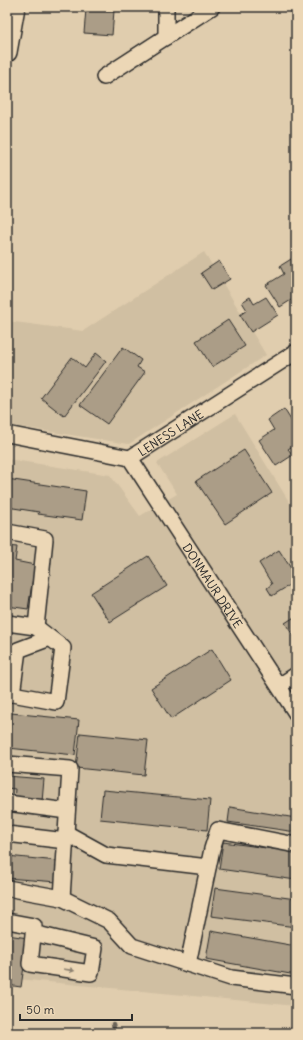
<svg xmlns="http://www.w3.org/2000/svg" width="303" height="1040" viewBox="0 0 303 1040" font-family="Delius,sans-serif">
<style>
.built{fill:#d0bfa2}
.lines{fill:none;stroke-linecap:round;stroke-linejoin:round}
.stream{stroke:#6b6459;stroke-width:4.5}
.building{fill:#ab9d87;stroke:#2b2b2b}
.minor-casing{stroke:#2b2b2b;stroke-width:18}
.major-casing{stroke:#2b2b2b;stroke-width:22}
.minor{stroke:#ecd7b6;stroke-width:15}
.major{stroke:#ecd7b6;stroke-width:19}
.oneway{fill:#8c8170}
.labels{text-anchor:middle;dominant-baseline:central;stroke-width:3;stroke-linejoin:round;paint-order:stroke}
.street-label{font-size:12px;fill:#2b2b2b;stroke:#ecd7b6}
</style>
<rect width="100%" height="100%" fill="#e0cdae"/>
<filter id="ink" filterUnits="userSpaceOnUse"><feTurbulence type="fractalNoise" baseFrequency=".025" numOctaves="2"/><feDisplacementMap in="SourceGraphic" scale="8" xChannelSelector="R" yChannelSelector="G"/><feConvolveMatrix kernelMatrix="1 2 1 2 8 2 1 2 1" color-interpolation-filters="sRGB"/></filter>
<g filter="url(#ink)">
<path class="built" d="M 204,252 L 266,355 L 129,444 L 7,425 L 7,321 L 83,331 Z
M 235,414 L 296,513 L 296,1006 L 7,978 L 7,459 L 110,475 L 140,516 L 177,494 L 157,463 Z"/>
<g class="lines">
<path class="stream" d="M 113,1024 L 115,1033"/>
</g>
<path class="building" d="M 86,9 L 114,11 L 112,35 L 84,33 Z
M 296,256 L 296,297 L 280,307 L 266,285 L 284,274 L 280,266 Z
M 219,261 L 230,279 L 212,290 L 201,273 Z
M 250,297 L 254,304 L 266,297 L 278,315 L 251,332 L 240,315 L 247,310 L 242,302 Z
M 228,320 L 245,346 L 212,367 L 196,341 Z
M 123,347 L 141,360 L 137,367 L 145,372 L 107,424 L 80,405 Z
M 96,353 L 106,361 L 64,416 L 41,398 L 72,357 L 85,368 Z
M 284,409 L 296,428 L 296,444 L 288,449 L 293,455 L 276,466 L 259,440 L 274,430 L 268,420 Z
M 244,450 L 272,493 L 225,524 L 196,481 Z
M 7,479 L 86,491 L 82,520 L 38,514 L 39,512 L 7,507 Z
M 7,546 L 17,547 L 15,561 L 35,565 L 28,609 L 7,606 Z
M 279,550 L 296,576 L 296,581 L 272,596 L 267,588 L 272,584 L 259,563 Z
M 148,556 L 167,586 L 110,622 L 91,593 Z
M 296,616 L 296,640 L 285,623 Z
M 212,649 L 231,680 L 171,719 L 151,688 Z
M 11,713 L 79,720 L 75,755 L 8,748 Z
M 80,733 L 148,740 L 144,775 L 76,768 Z
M 7,776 L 44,779 L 42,802 L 14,800 L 15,789 L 7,788 Z
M 103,790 L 210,800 L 207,830 L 100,819 Z
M 230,807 L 296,818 L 296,832 L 228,822 Z
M 223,842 L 296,852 L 296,880 L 219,869 Z
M 7,856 L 58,861 L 57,882 L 7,878 Z
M 215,888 L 296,899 L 296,927 L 211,916 Z
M 211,931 L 296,946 L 296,975 L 206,959 Z
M 7,935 L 28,938 L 21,987 L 7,985 Z"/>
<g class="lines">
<defs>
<g id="minor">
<path d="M 166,37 L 166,7"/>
<path d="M 104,77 L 212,7"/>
<path id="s1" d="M 7,434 L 130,458 L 296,352"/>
<path id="s2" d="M 130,458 L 296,713"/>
<path d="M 7,532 L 45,539 L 36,627 L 7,623"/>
<path d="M 279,686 L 296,675"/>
<path d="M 7,693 L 56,702 L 63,648 L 36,627"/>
<path d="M 12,694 L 18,650 L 50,638"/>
<path d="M 7,764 L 70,769 L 62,898 L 7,888"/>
<path d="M 7,803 L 67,811"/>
<path d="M 66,833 L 106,855 L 208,867"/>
<path d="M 7,834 L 66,841"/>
<path d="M 62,898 L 109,921 L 132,946 L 231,978 L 296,986"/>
<path d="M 7,921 L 34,926 L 30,964 L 91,973 L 95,948 L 33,933"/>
<path d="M 188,964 L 212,849 L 218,830 L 296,845"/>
</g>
<path id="major" d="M 7,52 L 15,7"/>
</defs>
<use href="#minor" class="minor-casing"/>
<use href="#major" class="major-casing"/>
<use href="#minor" class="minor"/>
<use href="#major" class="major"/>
</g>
<defs><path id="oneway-solid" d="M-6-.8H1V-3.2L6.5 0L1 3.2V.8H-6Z"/></defs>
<use class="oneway" href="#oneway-solid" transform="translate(69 970) rotate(9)"/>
</g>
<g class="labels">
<g class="street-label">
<text stroke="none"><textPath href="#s1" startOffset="173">LENESS LANE</textPath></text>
<text stroke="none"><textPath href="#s2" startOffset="152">DONMAUR DRIVE</textPath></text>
</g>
</g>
<rect width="303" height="1040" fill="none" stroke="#ecd7b6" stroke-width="24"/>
<rect x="12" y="12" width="279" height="1016" fill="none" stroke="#2b2b2b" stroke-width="1.5" filter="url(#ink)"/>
<path d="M20 1014v6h112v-6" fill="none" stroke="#2b2b2b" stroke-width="2"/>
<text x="26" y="1014" font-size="12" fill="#2b2b2b" stroke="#ecd7b6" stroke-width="3" paint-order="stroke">50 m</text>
</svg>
